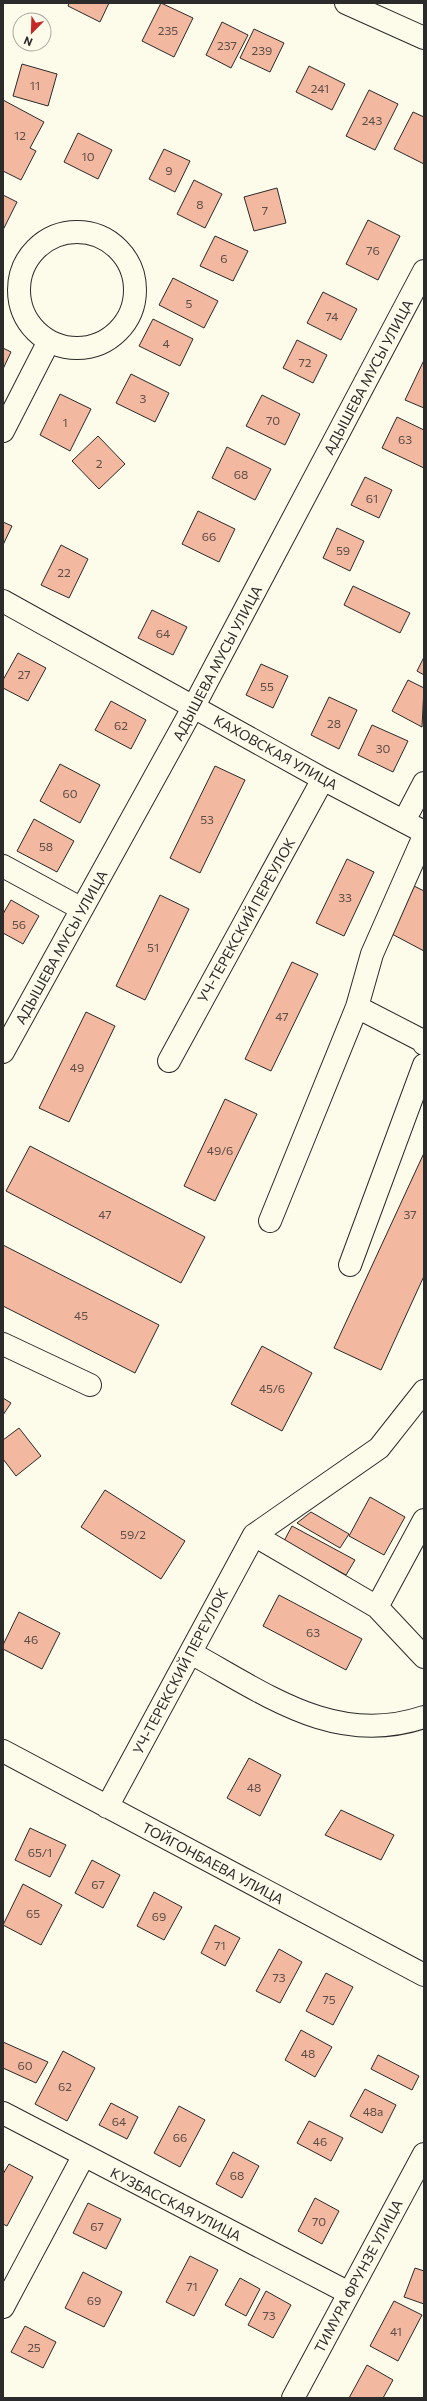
<svg xmlns="http://www.w3.org/2000/svg" width="427" height="2401" viewBox="0 0 427 2401" font-family="Commissioner,sans-serif">
<style>
.building{fill:#f2b8a0;stroke:#2b2b2b}
.lines{fill:none;stroke-linecap:round;stroke-linejoin:round}
.minor-casing{stroke:#2b2b2b;stroke-width:24}
.major-casing{stroke:#2b2b2b;stroke-width:24}
.minor{stroke:#fdfbea;stroke-width:22}
.major{stroke:#fdfbea;stroke-width:22}
.labels{text-anchor:middle;dominant-baseline:central;stroke-width:3;stroke-linejoin:round;paint-order:stroke}
.number-label{font-size:12px;fill:#5d4e48}
.street-label{font-size:14px;fill:#2b2b2b;stroke:#fdfbea}
</style>
<rect width="100%" height="100%" fill="#fdfbea"/>
<path class="building" d="M 69,3 L 109,3 L 100,22 L 68,6 Z
M 161,3 L 193,18 L 174,57 L 142,41 Z
M 222,22 L 248,35 L 231,68 L 206,55 Z
M 254,29 L 284,43 L 270,72 L 240,58 Z
M 22,64 L 57,74 L 48,106 L 13,96 Z
M 309,66 L 345,84 L 332,110 L 296,92 Z
M 369,90 L 398,104 L 375,150 L 346,136 Z
M 3,100 L 44,122 L 30,148 L 36,151 L 21,180 L 3,171 Z
M 413,112 L 424,117 L 424,164 L 394,149 Z
M 78,133 L 112,150 L 98,179 L 64,162 Z
M 164,149 L 190,161 L 175,192 L 149,179 Z
M 194,180 L 222,194 L 205,228 L 177,214 Z
M 277,188 L 286,223 L 254,231 L 244,197 Z
M 3,195 L 17,202 L 3,230 Z
M 368,220 L 400,236 L 378,280 L 346,264 Z
M 215,236 L 248,251 L 233,281 L 200,266 Z
M 173,278 L 218,301 L 204,328 L 159,305 Z
M 323,292 L 357,309 L 341,340 L 307,323 Z
M 153,319 L 193,339 L 180,366 L 139,346 Z
M 297,340 L 327,355 L 313,383 L 283,368 Z
M 3,348 L 11,352 L 3,369 Z
M 424,360 L 424,408 L 405,400 Z
M 131,374 L 169,393 L 155,422 L 116,403 Z
M 60,394 L 91,409 L 70,451 L 40,435 Z
M 262,395 L 300,414 L 285,445 L 246,426 Z
M 397,417 L 424,430 L 424,468 L 382,448 Z
M 98,436 L 125,464 L 99,489 L 72,461 Z
M 227,447 L 271,469 L 255,500 L 212,478 Z
M 365,477 L 392,490 L 379,518 L 351,505 Z
M 198,511 L 235,529 L 219,562 L 182,544 Z
M 3,522 L 12,526 L 3,545 Z
M 337,528 L 364,541 L 350,571 L 323,558 Z
M 61,545 L 88,559 L 69,598 L 41,585 Z
M 353,586 L 410,613 L 400,633 L 344,605 Z
M 152,610 L 187,627 L 173,655 L 138,638 Z
M 18,653 L 46,668 L 28,701 L 3,688 L 3,680 Z
M 424,657 L 424,675 L 417,671 Z
M 261,664 L 288,676 L 273,708 L 246,695 Z
M 408,680 L 424,688 L 422,727 L 392,711 Z
M 329,697 L 357,710 L 339,749 L 311,735 Z
M 111,701 L 146,720 L 131,749 L 95,730 Z
M 372,725 L 408,741 L 393,772 L 358,755 Z
M 60,764 L 100,785 L 80,823 L 40,801 Z
M 215,766 L 245,780 L 200,873 L 170,858 Z
M 34,819 L 74,841 L 57,872 L 17,851 Z
M 347,859 L 374,872 L 344,936 L 316,923 Z
M 414,886 L 424,891 L 424,951 L 390,933 Z
M 160,895 L 189,909 L 145,1000 L 116,986 Z
M 11,900 L 39,916 L 23,944 L 3,933 L 3,914 Z
M 292,962 L 318,974 L 271,1071 L 245,1059 Z
M 86,1012 L 115,1026 L 69,1122 L 39,1108 Z
M 225,1099 L 257,1114 L 215,1201 L 184,1186 Z
M 30,1146 L 205,1237 L 181,1283 L 6,1191 Z
M 424,1153 L 424,1276 L 381,1370 L 334,1348 Z
M 3,1245 L 159,1325 L 135,1373 L 3,1306 Z
M 262,1346 L 312,1373 L 282,1431 L 231,1404 Z
M 3,1398 L 11,1403 L 3,1415 Z
M 19,1428 L 41,1456 L 16,1476 L 3,1459 L 3,1440 Z
M 105,1490 L 185,1541 L 161,1579 L 81,1527 Z
M 370,1497 L 405,1517 L 384,1555 L 349,1536 Z
M 311,1512 L 349,1534 L 340,1548 L 297,1523 Z
M 292,1526 L 355,1560 L 346,1575 L 284,1541 Z
M 279,1595 L 362,1639 L 346,1670 L 263,1626 Z
M 19,1612 L 60,1633 L 42,1669 L 3,1649 L 3,1645 Z
M 249,1758 L 281,1775 L 260,1816 L 227,1798 Z
M 341,1810 L 394,1835 L 381,1860 L 325,1835 Z
M 30,1828 L 66,1845 L 50,1877 L 15,1860 Z
M 92,1860 L 120,1875 L 103,1908 L 75,1893 Z
M 23,1884 L 62,1905 L 41,1945 L 3,1925 Z
M 154,1892 L 182,1907 L 164,1940 L 137,1926 Z
M 215,1925 L 240,1938 L 225,1966 L 201,1953 Z
M 279,1949 L 302,1962 L 280,2003 L 256,1991 Z
M 326,1973 L 353,1987 L 333,2025 L 306,2011 Z
M 301,2030 L 332,2047 L 315,2077 L 285,2060 Z
M 3,2042 L 48,2062 L 36,2083 L 3,2068 Z
M 63,2051 L 95,2068 L 67,2121 L 35,2104 Z
M 378,2055 L 419,2076 L 412,2090 L 371,2069 Z
M 365,2089 L 396,2105 L 382,2133 L 350,2116 Z
M 111,2103 L 138,2117 L 127,2139 L 99,2125 Z
M 179,2106 L 205,2120 L 180,2167 L 154,2153 Z
M 309,2121 L 343,2138 L 331,2161 L 297,2143 Z
M 233,2152 L 259,2166 L 242,2198 L 216,2184 Z
M 9,2164 L 33,2177 L 7,2226 L 3,2224 L 3,2174 Z
M 315,2198 L 339,2211 L 322,2244 L 298,2231 Z
M 88,2203 L 121,2219 L 106,2249 L 73,2233 Z
M 190,2256 L 218,2270 L 194,2316 L 166,2302 Z
M 415,2268 L 424,2271 L 424,2304 L 404,2297 Z
M 83,2272 L 122,2292 L 104,2327 L 65,2308 Z
M 240,2278 L 260,2289 L 246,2316 L 225,2305 Z
M 266,2291 L 291,2305 L 273,2338 L 248,2325 Z
M 394,2301 L 422,2315 L 398,2361 L 370,2346 Z
M 25,2326 L 56,2342 L 43,2368 L 11,2352 Z
M 367,2365 L 393,2380 L 383,2398 L 349,2398 Z"/>
<g class="lines">
<defs>
<path id="minor" d="M19 290a58 58 0 1 1 116 0a58 58 0 1 1-116 0Z
M 3,431 L 49,341
M 3,601 L 323,779 L 424,832
M 404,821 L 424,783
M 424,836 L 372,954 L 357,1007 L 423,1041 L 424,1044
M 3,866 L 82,909
M 3,1052 L 194,706 L 424,271
M 169,1061 L 323,779
M 270,1221 L 357,1007
M 350,1265 L 424,1065
M 3,1344 L 90,1385
M 254,1535 L 377,1607 L 424,1657
M 377,1607 L 424,1520
M 191,1653 C 266,1694 335,1747 424,1717
M 3,1751 L 424,1975
M 107,1807 L 254,1535 L 379,1448 L 424,1391
M 3,2113 L 349,2293
M 3,2307 L 83,2157"/>
<path id="major" d="M 346,3 L 424,38
M 293,2398 L 424,2154"/>
</defs>
<use href="#minor" class="minor-casing"/>
<use href="#major" class="major-casing"/>
<use href="#minor" class="minor"/>
<use href="#major" class="major"/>
</g>
<g class="labels">
<g class="number-label">
<text x="168" y="30">235</text>
<text x="227" y="45">237</text>
<text x="262" y="50">239</text>
<text x="35" y="85">11</text>
<text x="320" y="88">241</text>
<text x="372" y="120">243</text>
<text x="20" y="135">12</text>
<text x="88" y="156">10</text>
<text x="169" y="170">9</text>
<text x="200" y="204">8</text>
<text x="265" y="210">7</text>
<text x="373" y="250">76</text>
<text x="224" y="258">6</text>
<text x="189" y="303">5</text>
<text x="332" y="316">74</text>
<text x="166" y="343">4</text>
<text x="305" y="362">72</text>
<text x="143" y="398">3</text>
<text x="273" y="420">70</text>
<text x="65" y="422">1</text>
<text x="405" y="439">63</text>
<text x="99" y="463">2</text>
<text x="241" y="474">68</text>
<text x="372" y="498">61</text>
<text x="209" y="536">66</text>
<text x="343" y="550">59</text>
<text x="64" y="572">22</text>
<text x="163" y="633">64</text>
<text x="24" y="674">27</text>
<text x="267" y="686">55</text>
<text x="334" y="723">28</text>
<text x="121" y="725">62</text>
<text x="383" y="748">30</text>
<text x="70" y="793">60</text>
<text x="207" y="819">53</text>
<text x="46" y="846">58</text>
<text x="345" y="897">33</text>
<text x="19" y="924">56</text>
<text x="153" y="947">51</text>
<text x="282" y="1016">47</text>
<text x="77" y="1067">49</text>
<text x="220" y="1150">49/6</text>
<text x="105" y="1214">47</text>
<text x="410" y="1214">37</text>
<text x="81" y="1315">45</text>
<text x="272" y="1388">45/6</text>
<text x="133" y="1534">59/2</text>
<text x="313" y="1632">63</text>
<text x="31" y="1639">46</text>
<text x="254" y="1787">48</text>
<text x="40" y="1852">65/1</text>
<text x="98" y="1884">67</text>
<text x="33" y="1913">65</text>
<text x="159" y="1916">69</text>
<text x="220" y="1945">71</text>
<text x="279" y="1977">73</text>
<text x="329" y="1999">75</text>
<text x="308" y="2053">48</text>
<text x="25" y="2065">60</text>
<text x="65" y="2086">62</text>
<text x="373" y="2111">48а</text>
<text x="119" y="2121">64</text>
<text x="180" y="2137">66</text>
<text x="320" y="2141">46</text>
<text x="237" y="2175">68</text>
<text x="319" y="2221">70</text>
<text x="97" y="2226">67</text>
<text x="192" y="2286">71</text>
<text x="94" y="2300">69</text>
<text x="269" y="2315">73</text>
<text x="396" y="2331">41</text>
<text x="34" y="2347">25</text>
</g>
<g class="street-label">
<text transform="translate(368 377) rotate(-62)">АДЫШЕВА МУСЫ УЛИЦА</text>
<text transform="translate(217 663) rotate(-62)">АДЫШЕВА МУСЫ УЛИЦА</text>
<text transform="translate(276 752) rotate(29)">КАХОВСКАЯ УЛИЦА</text>
<text transform="translate(246 920) rotate(-61)">УЧ-ТЕРЕКСКИЙ ПЕРЕУЛОК</text>
<text transform="translate(61 947) rotate(-61)">АДЫШЕВА МУСЫ УЛИЦА</text>
<text transform="translate(180 1671) rotate(-62)">УЧ-ТЕРЕКСКИЙ ПЕРЕУЛОК</text>
<text transform="translate(213 1863) rotate(28)">ТОЙГОНБАЕВА УЛИЦА</text>
<text transform="translate(176 2204) rotate(27)">КУЗБАССКАЯ УЛИЦА</text>
<text transform="translate(358 2276) rotate(-62)">ТИМУРА ФРУНЗЕ УЛИЦА</text>
</g>
</g>
<rect width="427" height="2401" fill="none" stroke="#2b2b2b" stroke-width="8"/>
<g transform="translate(32 32) rotate(203)"><circle r="19" fill="#fdfbea" stroke="#a9a89e"/>
<path d="M0-3L7 15L0 10L-7 15Z" fill="#c62828"/>
<text y="-6" font-size="11" font-weight="bold" text-anchor="middle" fill="#2b2b2b">N</text>
</g>
</svg>
